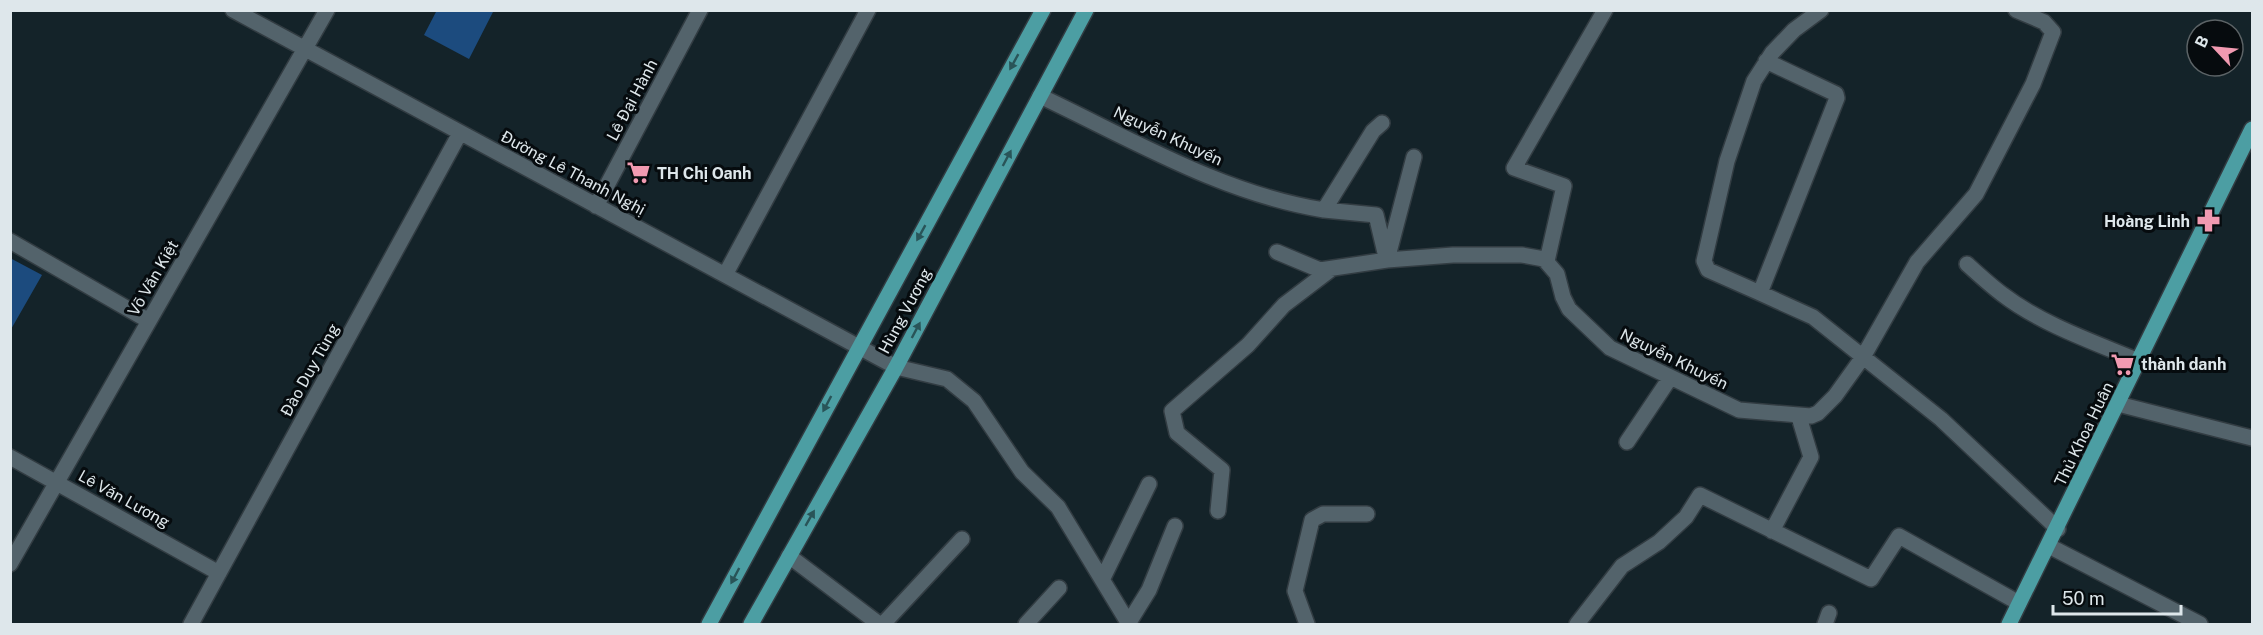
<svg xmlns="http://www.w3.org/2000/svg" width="2263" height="635" viewBox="0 0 2263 635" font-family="'Public Sans',sans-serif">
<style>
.building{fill:#1c4b7e}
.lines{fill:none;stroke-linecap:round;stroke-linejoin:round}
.minor-casing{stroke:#323c42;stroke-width:18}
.major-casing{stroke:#323c42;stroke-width:18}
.minor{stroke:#53636b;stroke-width:15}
.major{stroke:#4c9ea3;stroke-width:15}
.oneway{fill:#295458}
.labels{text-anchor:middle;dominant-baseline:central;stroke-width:6;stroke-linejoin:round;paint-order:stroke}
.street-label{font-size:16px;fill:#dee7eb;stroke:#060b0e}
.poi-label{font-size:16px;font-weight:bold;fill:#dee7eb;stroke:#060b0e;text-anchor:start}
</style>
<rect width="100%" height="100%" fill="#142329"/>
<path class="building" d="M 437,10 L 494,10 L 469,59 L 424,35 Z
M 10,258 L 42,275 L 10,331 Z"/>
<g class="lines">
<defs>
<path id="minor" d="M 233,10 L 896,367 L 947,379 L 974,401 L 1022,472 L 1058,507 L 1129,624
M 1766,61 L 1836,94 L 1837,98 L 1760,293 L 1813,317 L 1941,419 L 2058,529
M 1040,96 C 1131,139 1223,194 1324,210 L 1373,131 L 1382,123
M 596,206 L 700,10
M 1324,210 L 1376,215 L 1386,257
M 10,241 L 149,321
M 1277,252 L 1320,270 L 1387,260 L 1453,255 L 1522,255 L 1544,259 L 1557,274 L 1563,297 L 1569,309 L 1610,348 L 1739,410 L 1811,416 L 1818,413 L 1835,396 L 1863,357 L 1917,262 L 1976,194 L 2033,84 L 2053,32 L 2044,22 L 2016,10
M 1387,260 L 1414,157
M 1547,261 L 1564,186 L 1514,168 L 1605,10
M 1967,264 C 1978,274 1990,285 2002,294 C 2041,324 2093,342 2139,361
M 725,275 L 868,10
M 1760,293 L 1708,270 L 1704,261 L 1727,161 L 1754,81 L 1772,53 L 1794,30 L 1821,10
M 2118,404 L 2252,438
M 1627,442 L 1670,378
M 10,457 L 219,573
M 1218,511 L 1222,470 L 1177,433 L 1172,411 L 1248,345 L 1284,305 L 1330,270
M 1772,531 L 1811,457 L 1799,417
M 2049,546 L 2200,624
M 789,556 L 879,624
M 10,564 L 327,10
M 1103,578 L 1149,484
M 191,624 L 460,133
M 883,624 L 962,539
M 1026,624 L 1059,588
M 1128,624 L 1149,590 L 1175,526
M 1307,624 L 1295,591 L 1312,520 L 1323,514 L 1367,514
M 1577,624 L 1622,566 L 1659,542 L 1686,517 L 1700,495 L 1871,579 L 1899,536 L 2019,603
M 1825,624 L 1829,613"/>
<path id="major" d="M 709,624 L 1043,10
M 751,624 L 896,367 L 1086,10
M 2009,624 L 2252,129"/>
</defs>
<use href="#minor" class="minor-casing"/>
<use href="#major" class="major-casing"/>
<use href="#minor" class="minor"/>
<use href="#major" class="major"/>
</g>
<defs><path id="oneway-solid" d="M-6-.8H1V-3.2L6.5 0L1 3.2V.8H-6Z" transform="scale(1.5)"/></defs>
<g class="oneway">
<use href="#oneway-solid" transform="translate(1014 62) rotate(119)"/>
<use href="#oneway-solid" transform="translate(1007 158) rotate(-62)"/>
<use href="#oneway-solid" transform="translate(921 233) rotate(119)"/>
<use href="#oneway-solid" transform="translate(916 330) rotate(-62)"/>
<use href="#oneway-solid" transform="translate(827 404) rotate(118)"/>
<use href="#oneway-solid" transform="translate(810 518) rotate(-60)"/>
<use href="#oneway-solid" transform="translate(735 576) rotate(118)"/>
</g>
<defs>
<symbol id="supermarket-bare" viewBox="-9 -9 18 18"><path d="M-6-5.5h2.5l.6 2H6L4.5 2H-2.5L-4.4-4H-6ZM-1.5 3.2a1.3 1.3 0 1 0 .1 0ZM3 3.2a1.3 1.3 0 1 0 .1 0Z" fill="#f19ab1" stroke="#060b0e" stroke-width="2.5" paint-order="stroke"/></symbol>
<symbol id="pharmacy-bare" viewBox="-9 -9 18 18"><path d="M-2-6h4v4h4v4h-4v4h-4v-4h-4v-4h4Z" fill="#f19ab1" stroke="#060b0e" stroke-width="2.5" paint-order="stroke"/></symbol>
</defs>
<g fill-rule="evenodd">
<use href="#supermarket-bare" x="622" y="156" width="33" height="33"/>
<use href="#pharmacy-bare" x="2192" y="204" width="33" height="33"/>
<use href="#supermarket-bare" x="2106" y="348" width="33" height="33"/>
</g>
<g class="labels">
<g class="street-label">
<text transform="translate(632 100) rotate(-62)">Lê Đại Hành</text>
<text transform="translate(1168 136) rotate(25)">Nguyễn Khuyến</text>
<text transform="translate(573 173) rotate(28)">Đường Lê Thanh Nghị</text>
<text transform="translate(153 278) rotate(-60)">Võ Văn Kiệt</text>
<text transform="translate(905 311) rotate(-62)">Hùng Vương</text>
<text transform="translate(1674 359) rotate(26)">Nguyễn Khuyến</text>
<text transform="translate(310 370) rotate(-61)">Đào Duy Tùng</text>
<text transform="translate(2084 434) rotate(-64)">Thủ Khoa Huân</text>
<text transform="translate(124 499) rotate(29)">Lê Văn Lương</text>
</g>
<g class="poi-label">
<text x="657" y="173">TH Chị Oanh</text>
<text x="2190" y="221" text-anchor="end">Hoàng Linh</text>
<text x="2141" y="364">thành danh</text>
</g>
</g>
<rect width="2263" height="635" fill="none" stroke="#dee7eb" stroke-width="24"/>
<g transform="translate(2215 48) rotate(296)"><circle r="28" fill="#060b0e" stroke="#5c6366" stroke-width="1.5"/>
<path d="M0-4.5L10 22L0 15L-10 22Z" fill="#f19ab1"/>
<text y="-9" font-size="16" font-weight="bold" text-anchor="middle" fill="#dee7eb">B</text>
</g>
<path d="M2053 605v9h128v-9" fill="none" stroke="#dee7eb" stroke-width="3"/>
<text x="2062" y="605" font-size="18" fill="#dee7eb" stroke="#060b0e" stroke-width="4.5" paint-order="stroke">50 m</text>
</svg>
